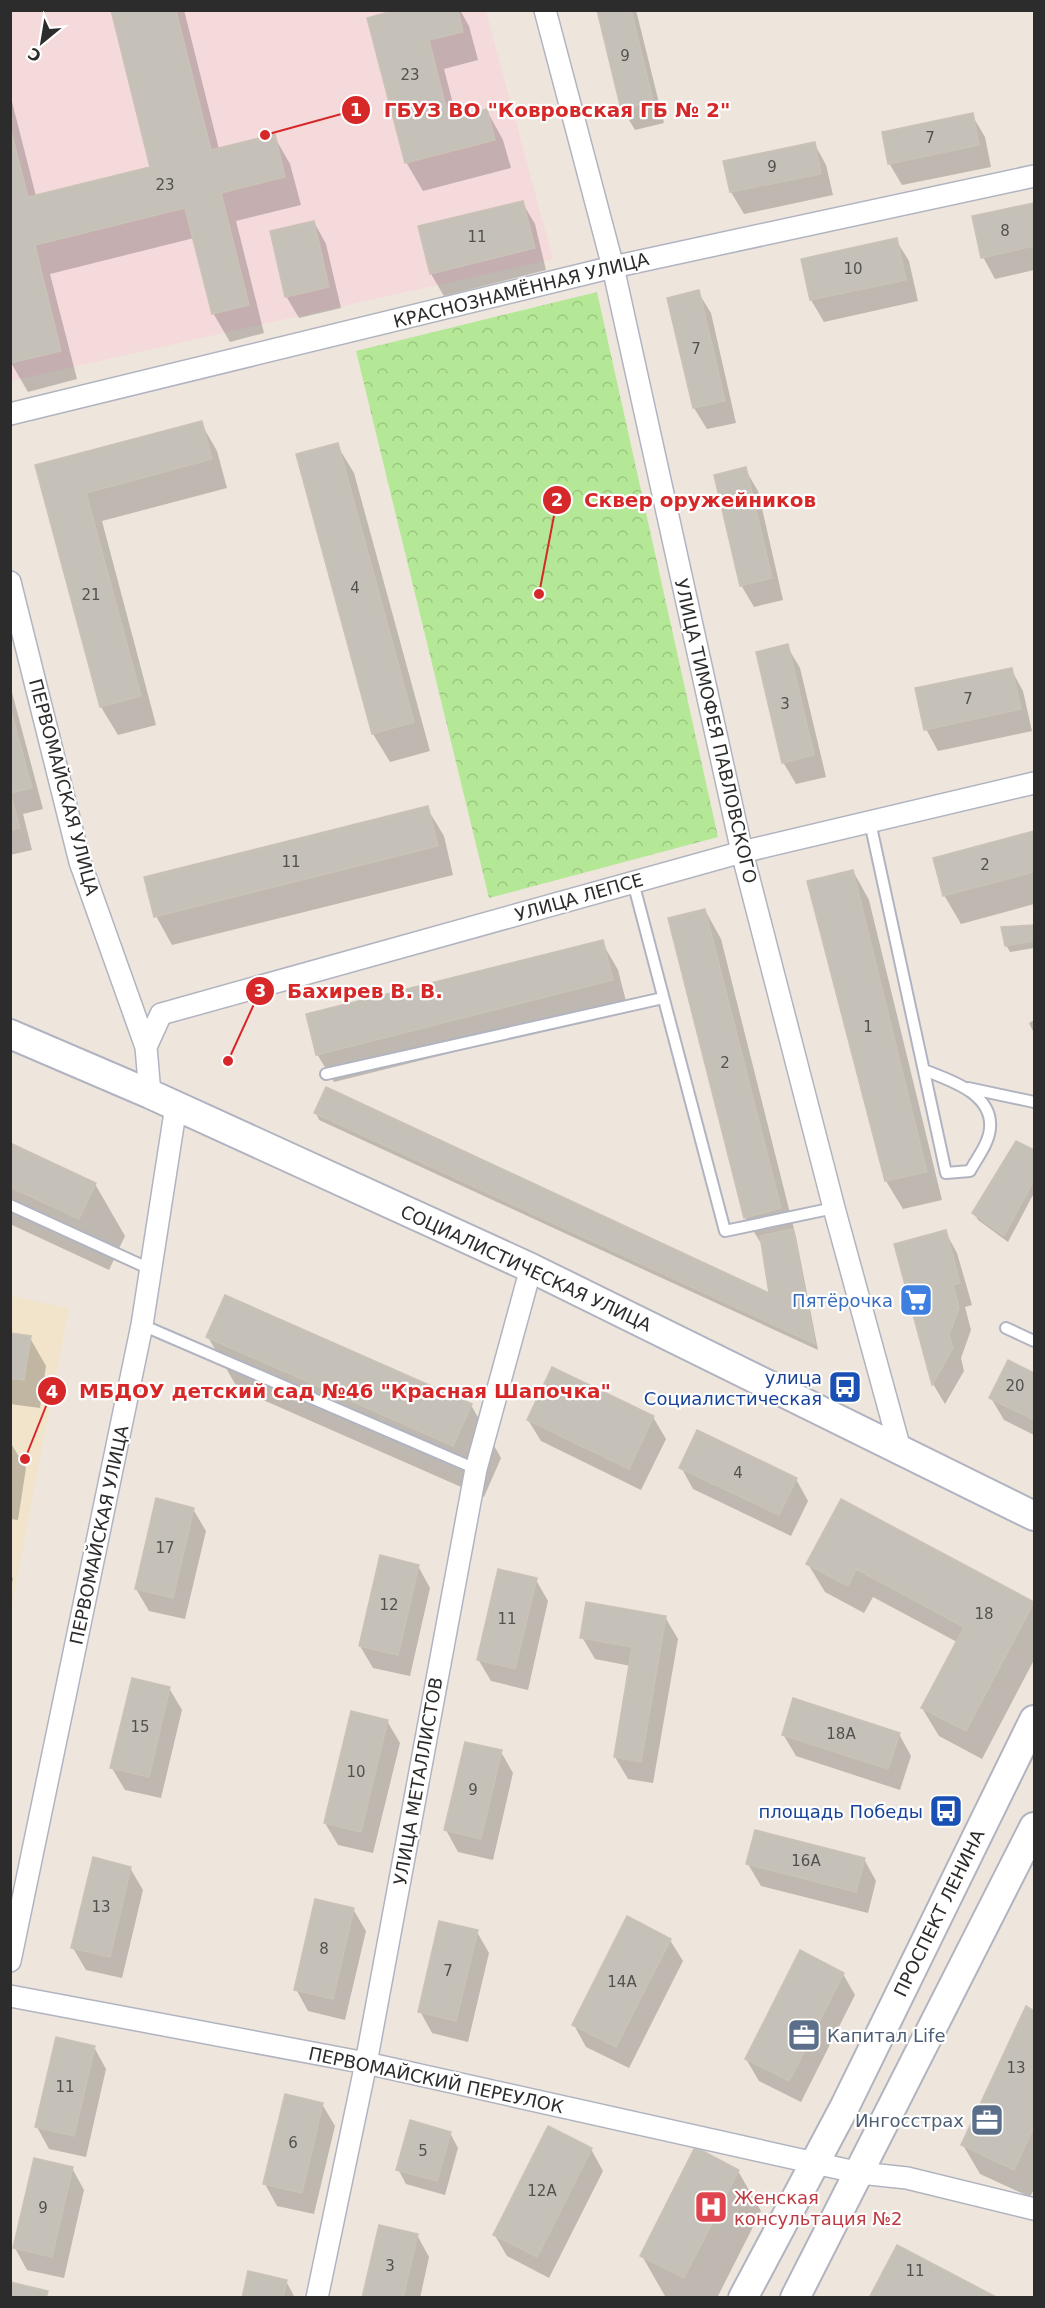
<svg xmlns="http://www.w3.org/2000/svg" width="1045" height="2308" viewBox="0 0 1045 2308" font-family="'DejaVu Sans',sans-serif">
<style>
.education{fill:#f1e4cb}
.medical{fill:#f5dadc}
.park{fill:url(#park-crowns)}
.shadow{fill:#0003}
.building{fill:#c6c1b8;stroke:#cac2b6;stroke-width:1.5}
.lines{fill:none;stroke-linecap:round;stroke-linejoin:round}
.service-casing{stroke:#b1b4c0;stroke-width:14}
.minor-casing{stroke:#b1b4c0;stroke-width:24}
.secondary-casing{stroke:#b1b4c0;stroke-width:32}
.service{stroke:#fff;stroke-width:10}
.minor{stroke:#fff;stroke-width:21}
.secondary{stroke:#fff;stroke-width:28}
.labels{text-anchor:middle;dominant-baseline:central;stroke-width:4.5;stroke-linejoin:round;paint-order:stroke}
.number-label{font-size:15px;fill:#52514f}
.street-label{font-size:18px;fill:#2c2c2c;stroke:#fff}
.shop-label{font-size:18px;fill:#366cbe;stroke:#fff;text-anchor:end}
.transit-label{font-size:18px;fill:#164399;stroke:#fff;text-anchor:end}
.service-label{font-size:18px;fill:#4e5e75;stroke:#fff;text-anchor:start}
.health-label{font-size:18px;fill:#be3a42;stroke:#fff;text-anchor:start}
.leader{fill:none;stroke:#d62828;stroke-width:2}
.callout-dot{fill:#d62828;stroke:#fff;stroke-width:2}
.mark-label{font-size:18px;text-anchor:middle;font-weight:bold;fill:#fff}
.callout-label{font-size:20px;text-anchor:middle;font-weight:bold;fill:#d62828;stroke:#fff;stroke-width:4.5;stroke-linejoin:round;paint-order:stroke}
</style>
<defs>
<pattern id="park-crowns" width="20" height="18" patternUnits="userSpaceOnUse" patternTransform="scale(1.5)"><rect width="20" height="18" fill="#b4e896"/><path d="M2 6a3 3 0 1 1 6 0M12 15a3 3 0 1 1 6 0" fill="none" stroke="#9bc781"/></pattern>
</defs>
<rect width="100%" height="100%" fill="#eee6dd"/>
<path class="education" d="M 11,1296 L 69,1308 L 11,1610 Z"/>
<path class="medical" d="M 10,11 L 486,11 L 553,259 L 11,381 Z"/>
<path class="park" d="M 597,292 L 718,837 L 489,898 L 356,351 Z"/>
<path class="shadow" d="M 112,10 L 184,10 L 219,149 L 274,136 L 290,164 L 301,205 L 236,221 L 264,333 L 230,342 L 213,313 L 194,238 L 50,274 L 77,379 L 28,392 L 10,361 L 10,94 L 36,196 L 152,168 Z
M 402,10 L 460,10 L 469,26 L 478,60 L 444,69 L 457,119 L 487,111 L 503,140 L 511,168 L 423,191 L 406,162 Z
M 599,10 L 636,10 L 664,123 L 635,130 L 622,108 Z
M 972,115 L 985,137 L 991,167 L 902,185 L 889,163 Z
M 814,143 L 826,165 L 833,195 L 744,214 L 731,192 L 725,162 Z
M 522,202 L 535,224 L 546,270 L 444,296 L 431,274 L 420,228 Z
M 1034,204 L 1034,270 L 995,279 L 983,257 L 974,217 Z
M 314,222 L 326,244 L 341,308 L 299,318 L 286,296 Z
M 896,240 L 909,261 L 918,301 L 824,322 L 811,300 L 802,260 Z
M 698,292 L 711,313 L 736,423 L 707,429 L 694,408 L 669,299 Z
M 201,423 L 217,451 L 227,488 L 102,521 L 156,725 L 118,735 L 101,707 L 36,466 Z
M 337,445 L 354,473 L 430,751 L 390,762 L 373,734 L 298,456 Z
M 745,469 L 758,491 L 783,600 L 754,607 L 741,585 Z
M 787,646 L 800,668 L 826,777 L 796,784 L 783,762 Z
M 1011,669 L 1023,691 L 1032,731 L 938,751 L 926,729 Z
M 10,685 L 43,809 L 23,814 L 32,850 L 10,855 Z
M 427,808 L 444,836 L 453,875 L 172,945 L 156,916 Z
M 1034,833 L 1034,904 L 961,924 L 944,895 L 935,859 Z
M 853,871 L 869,900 L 942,1200 L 903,1209 L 886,1181 Z
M 705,910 L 721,939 L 796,1237 L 818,1350 L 319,1120 L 316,1113 L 771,1295 L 762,1245 L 745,1217 Z
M 1034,926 L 1034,948 L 1010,952 L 1006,945 L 1003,929 Z
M 602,942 L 618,970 L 628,1009 L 334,1082 L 317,1054 Z
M 1034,1020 L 1034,1033 L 1029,1023 Z
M 1016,1143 L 1034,1152 L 1034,1193 L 1008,1242 L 978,1220 L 974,1213 Z
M 10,1144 L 95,1184 L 125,1236 L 109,1270 L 10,1224 Z
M 945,1231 L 957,1253 L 972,1305 L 965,1307 L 971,1330 L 961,1358 L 964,1371 L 945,1404 L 933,1384 L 895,1245 Z
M 10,1335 L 30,1338 L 46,1366 L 40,1408 L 10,1404 Z
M 208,1337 L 471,1405 L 501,1458 L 484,1497 L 238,1389 Z
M 1008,1362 L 1034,1375 L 1034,1435 L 1004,1420 L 991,1398 Z
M 653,1417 L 666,1439 L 641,1490 L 541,1441 L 528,1420 Z
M 10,1442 L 26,1468 L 18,1520 L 10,1519 Z
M 681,1467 L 796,1479 L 808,1501 L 791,1536 L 693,1489 Z
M 841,1501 L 1034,1605 L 1034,1660 L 982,1759 L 939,1736 L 922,1708 L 957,1642 L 873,1597 L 864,1613 L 825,1592 L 808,1564 Z
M 193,1509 L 206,1531 L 185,1619 L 149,1611 L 136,1589 Z
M 418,1566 L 430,1588 L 410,1676 L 373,1668 L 360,1646 Z
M 10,1574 L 13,1578 L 10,1594 Z
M 536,1580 L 548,1601 L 528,1690 L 491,1681 L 478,1659 Z
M 665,1617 L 678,1639 L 653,1783 L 628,1779 L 615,1757 L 631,1666 L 595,1659 L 582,1637 Z
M 169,1688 L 182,1710 L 161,1798 L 125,1790 L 112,1768 Z
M 387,1721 L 400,1743 L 373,1853 L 338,1845 L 325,1823 Z
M 783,1734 L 899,1734 L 911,1756 L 900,1790 L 796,1756 Z
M 501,1752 L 513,1773 L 493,1860 L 458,1852 L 446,1830 Z
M 864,1859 L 876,1881 L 868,1913 L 761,1886 L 748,1864 Z
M 130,1868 L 143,1890 L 122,1978 L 86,1970 L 73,1948 Z
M 353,1909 L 366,1931 L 345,2020 L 308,2011 L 296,1989 Z
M 477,1932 L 489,1953 L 468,2042 L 432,2033 L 420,2011 Z
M 670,1940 L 683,1961 L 629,2068 L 586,2047 L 574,2025 Z
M 843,1974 L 855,1995 L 801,2102 L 759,2081 L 746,2059 Z
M 1026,2008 L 1034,2012 L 1034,2189 L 1030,2197 L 980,2174 L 963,2145 Z
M 94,2047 L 106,2069 L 86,2157 L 49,2149 L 37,2127 Z
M 322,2104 L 335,2126 L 314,2214 L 277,2206 L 265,2184 Z
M 450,2133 L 458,2148 L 445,2195 L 406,2184 L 398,2169 Z
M 591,2149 L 603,2171 L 549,2278 L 507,2256 L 494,2234 Z
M 72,2168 L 84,2190 L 64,2278 L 27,2270 L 15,2248 Z
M 738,2171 L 761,2211 L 717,2298 L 665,2296 L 642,2256 Z
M 417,2235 L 429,2257 L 420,2298 L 363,2298 Z
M 286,2281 L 295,2298 L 244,2298 Z"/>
<path class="building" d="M 111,10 L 176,10 L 211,150 L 275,134 L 285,177 L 221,193 L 249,305 L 212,314 L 185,208 L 35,245 L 61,351 L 10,363 L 10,127 L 28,197 L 150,167 Z
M 396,10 L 458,10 L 463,32 L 429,40 L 449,119 L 487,109 L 495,140 L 405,163 L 367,18 Z
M 597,10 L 631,10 L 653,101 L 621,109 Z
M 973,113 L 979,145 L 888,164 L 882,132 Z
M 815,142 L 821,174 L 730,192 L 723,161 Z
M 523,201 L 535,248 L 430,274 L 418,226 Z
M 1034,203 L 1034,246 L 981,258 L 972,216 Z
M 314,221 L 329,287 L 285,297 L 270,231 Z
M 897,238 L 906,280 L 810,300 L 801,259 Z
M 699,290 L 725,401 L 693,408 L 667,298 Z
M 202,421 L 212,459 L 86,493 L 141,696 L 100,707 L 35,465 Z
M 338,443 L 414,722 L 372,734 L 296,454 Z
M 746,467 L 772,578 L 740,586 L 714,475 Z
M 788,644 L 814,755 L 782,763 L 756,652 Z
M 1012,668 L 1021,709 L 924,730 L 915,688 Z
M 10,707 L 32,788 L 10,793 Z
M 10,793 L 20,828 L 10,830 Z
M 428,806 L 438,846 L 154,917 L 144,877 Z
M 1034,831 L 1034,872 L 943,896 L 933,858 Z
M 853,870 L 927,1172 L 885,1181 L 807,881 Z
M 705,909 L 781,1208 L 744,1218 L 668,918 Z
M 1034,925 L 1034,941 L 1005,946 L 1001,927 Z
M 603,940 L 613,980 L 316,1055 L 306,1014 Z
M 326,1087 L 769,1293 L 760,1236 L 793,1229 L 815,1344 L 314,1113 Z
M 1016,1141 L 1034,1150 L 1034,1180 L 1004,1236 L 972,1213 Z
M 10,1143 L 96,1183 L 79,1219 L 10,1187 Z
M 946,1230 L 960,1283 L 953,1285 L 959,1308 L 949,1335 L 953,1348 L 932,1385 L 894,1244 Z
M 225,1295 L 472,1404 L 453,1446 L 206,1337 Z
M 10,1333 L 31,1336 L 24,1380 L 10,1378 Z
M 1008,1360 L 1034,1373 L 1034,1420 L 989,1398 Z
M 552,1367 L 654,1416 L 629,1469 L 527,1420 Z
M 697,1430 L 797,1478 L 779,1515 L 679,1468 Z
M 156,1498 L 194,1508 L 173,1598 L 135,1589 Z
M 841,1499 L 1034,1602 L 966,1731 L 921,1708 L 964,1627 L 856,1569 L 848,1586 L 806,1564 Z
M 380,1555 L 419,1565 L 398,1655 L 359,1646 Z
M 498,1569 L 537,1578 L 515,1669 L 477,1660 Z
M 586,1602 L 666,1616 L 641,1762 L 614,1757 L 632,1647 L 580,1638 Z
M 132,1678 L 170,1687 L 149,1777 L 110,1768 Z
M 793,1698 L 900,1733 L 888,1769 L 782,1735 Z
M 351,1711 L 388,1720 L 361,1832 L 324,1823 Z
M 465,1742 L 502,1750 L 481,1839 L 444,1830 Z
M 755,1830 L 865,1858 L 856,1892 L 746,1864 Z
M 93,1857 L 131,1867 L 110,1957 L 71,1948 Z
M 315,1899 L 354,1908 L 333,1999 L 294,1990 Z
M 627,1916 L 671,1939 L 616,2047 L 572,2025 Z
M 439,1921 L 478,1930 L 456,2021 L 418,2012 Z
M 800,1950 L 844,1973 L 789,2081 L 745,2059 Z
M 1026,2006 L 1034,2011 L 1034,2126 L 1014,2170 L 961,2145 Z
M 56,2037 L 95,2046 L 74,2136 L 35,2127 Z
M 285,2094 L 323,2103 L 302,2193 L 263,2184 Z
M 410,2120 L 451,2132 L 437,2181 L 396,2170 Z
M 548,2126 L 592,2148 L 537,2257 L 493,2235 Z
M 695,2147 L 739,2170 L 684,2278 L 640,2256 Z
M 34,2158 L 73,2167 L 52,2257 L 13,2248 Z
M 379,2225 L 418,2234 L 403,2298 L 362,2298 Z
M 897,2245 L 998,2298 L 869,2298 Z
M 248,2271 L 287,2280 L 283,2298 L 242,2298 Z
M 10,2282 L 48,2291 L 46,2298 L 10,2298 Z"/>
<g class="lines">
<defs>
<path id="service" d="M 870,822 L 946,1173 L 970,1171 C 977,1158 989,1143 990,1128 C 993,1093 949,1080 924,1070
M 633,882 L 725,1231 L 834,1208
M 326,1074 L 663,998
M 968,1088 L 1034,1102
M 10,1205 L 150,1269
M 142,1325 L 476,1469
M 1006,1328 L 1034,1341"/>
<path id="minor" d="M 545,10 L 613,267 L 742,852 L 834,1208 L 900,1449
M 10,414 L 613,267 L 1034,176
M 10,582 L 80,862 L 146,1047 L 150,1094
M 146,1047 L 161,1014 L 742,852 L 1034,783
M 10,1961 L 142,1325 L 176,1106
M 10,1996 L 366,2063 L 860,2173 L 907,2178 L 1034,2209
M 317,2298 L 366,2063 L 476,1469 L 531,1268"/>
<path id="secondary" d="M 10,1034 L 150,1094 L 531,1268 L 1034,1516
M 743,2298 L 845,2106 L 1034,1720
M 795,2298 L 1034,1827"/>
</defs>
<use href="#service" class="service-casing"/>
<use href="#minor" class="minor-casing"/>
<use href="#secondary" class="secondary-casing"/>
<use href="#service" class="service"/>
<use href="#minor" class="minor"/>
<use href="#secondary" class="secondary"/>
</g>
<defs>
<symbol id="supermarket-square" viewBox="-11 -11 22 22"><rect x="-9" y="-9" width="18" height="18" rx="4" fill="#3f7fe0" stroke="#fff"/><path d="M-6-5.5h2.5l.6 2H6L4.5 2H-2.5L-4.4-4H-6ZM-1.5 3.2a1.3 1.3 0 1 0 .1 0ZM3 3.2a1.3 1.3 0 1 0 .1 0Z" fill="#fff"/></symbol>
<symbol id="bus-square" viewBox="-11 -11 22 22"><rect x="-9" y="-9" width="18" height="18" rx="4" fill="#1a4fb4" stroke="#fff"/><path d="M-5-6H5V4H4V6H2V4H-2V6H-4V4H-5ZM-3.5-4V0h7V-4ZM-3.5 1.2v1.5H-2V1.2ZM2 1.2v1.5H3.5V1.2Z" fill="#fff"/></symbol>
<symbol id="office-square" viewBox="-11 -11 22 22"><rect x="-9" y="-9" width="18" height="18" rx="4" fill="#5c6f8a" stroke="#fff"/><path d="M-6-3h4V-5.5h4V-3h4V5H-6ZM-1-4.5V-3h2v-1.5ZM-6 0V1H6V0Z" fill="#fff"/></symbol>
<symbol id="hospital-square" viewBox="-11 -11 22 22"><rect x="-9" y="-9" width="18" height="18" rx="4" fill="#e0444e" stroke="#fff"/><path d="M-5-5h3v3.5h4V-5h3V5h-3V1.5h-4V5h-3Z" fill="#fff"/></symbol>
</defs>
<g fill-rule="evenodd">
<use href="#supermarket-square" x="897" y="1281" width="38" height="38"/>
<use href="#bus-square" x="826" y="1368" width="38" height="38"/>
<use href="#bus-square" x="927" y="1792" width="38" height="38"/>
<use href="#office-square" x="785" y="2016" width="38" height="38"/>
<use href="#office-square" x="968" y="2101" width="38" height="38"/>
<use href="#hospital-square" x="692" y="2188" width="38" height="38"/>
</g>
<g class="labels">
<g class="number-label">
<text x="625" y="56">9</text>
<text x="410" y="75">23</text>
<text x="930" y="138">7</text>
<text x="772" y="167">9</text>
<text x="165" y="185">23</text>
<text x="1005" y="231">8</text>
<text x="477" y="237">11</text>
<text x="853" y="269">10</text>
<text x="696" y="349">7</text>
<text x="355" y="588">4</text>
<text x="91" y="595">21</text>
<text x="968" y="699">7</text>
<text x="785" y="704">3</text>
<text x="291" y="862">11</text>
<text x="985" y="865">2</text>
<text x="868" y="1027">1</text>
<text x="725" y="1063">2</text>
<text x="1015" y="1386">20</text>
<text x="738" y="1473">4</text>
<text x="165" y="1548">17</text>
<text x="389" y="1605">12</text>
<text x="984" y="1614">18</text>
<text x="507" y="1619">11</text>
<text x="140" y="1727">15</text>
<text x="841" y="1734">18А</text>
<text x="356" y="1772">10</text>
<text x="473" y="1790">9</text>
<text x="806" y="1861">16А</text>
<text x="101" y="1907">13</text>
<text x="324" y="1949">8</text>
<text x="448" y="1971">7</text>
<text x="622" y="1982">14А</text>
<text x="1016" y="2068">13</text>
<text x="65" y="2087">11</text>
<text x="293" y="2143">6</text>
<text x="423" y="2151">5</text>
<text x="542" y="2191">12А</text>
<text x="43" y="2208">9</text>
<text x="390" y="2266">3</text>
<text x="915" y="2271">11</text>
</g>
<g class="street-label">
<text transform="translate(521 290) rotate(-14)">КРАСНОЗНАМЁННАЯ УЛИЦА</text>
<text transform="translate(716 731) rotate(77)">УЛИЦА ТИМОФЕЯ ПАВЛОВСКОГО</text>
<text transform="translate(64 787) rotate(75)">ПЕРВОМАЙСКАЯ УЛИЦА</text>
<text transform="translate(579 897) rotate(-16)">УЛИЦА ЛЕПСЕ</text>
<text transform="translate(526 1268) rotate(25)">СОЦИАЛИСТИЧЕСКАЯ УЛИЦА</text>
<text transform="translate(99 1535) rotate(-78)">ПЕРВОМАЙСКАЯ УЛИЦА</text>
<text transform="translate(418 1781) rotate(-80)">УЛИЦА МЕТАЛЛИСТОВ</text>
<text transform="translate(939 1913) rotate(-64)">ПРОСПЕКТ ЛЕНИНА</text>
<text transform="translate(436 2080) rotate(12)">ПЕРВОМАЙСКИЙ ПЕРЕУЛОК</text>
</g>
<g class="shop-label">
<text x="893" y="1300">Пятёрочка</text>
</g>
<g class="transit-label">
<text x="822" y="1377">улица<tspan x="822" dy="21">Социалистическая</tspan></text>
<text x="923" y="1811">площадь Победы</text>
</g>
<g class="service-label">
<text x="827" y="2035">Капитал Life</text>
<text x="964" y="2120" text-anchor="end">Ингосстрах</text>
</g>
<g class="health-label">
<text x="734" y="2197">Женская<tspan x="734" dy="21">консультация №2</tspan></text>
</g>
</g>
<path class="leader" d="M265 135L356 110M539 594L557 500M228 1061L260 991M25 1459L52 1391"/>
<g class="callout-dot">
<circle cx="265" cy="135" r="6"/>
<circle cx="539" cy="594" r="6"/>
<circle cx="228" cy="1061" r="6"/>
<circle cx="25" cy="1459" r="6"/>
<circle cx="356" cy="110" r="15"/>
<circle cx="557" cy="500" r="15"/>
<circle cx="260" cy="991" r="15"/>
<circle cx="52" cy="1391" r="15"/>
</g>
<g class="mark-label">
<text x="356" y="116">1</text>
<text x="557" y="506">2</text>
<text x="260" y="997">3</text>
<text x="52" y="1398">4</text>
</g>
<g class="callout-label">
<text x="557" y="117">ГБУЗ ВО "Ковровская ГБ № 2"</text>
<text x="700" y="507">Сквер оружейников</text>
<text x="365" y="998">Бахирев В. В.</text>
<text x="345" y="1398">МБДОУ детский сад №46 "Красная Шапочка"</text>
</g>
<rect width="1045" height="2308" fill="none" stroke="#2c2c2c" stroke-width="24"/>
<g transform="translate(42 42) rotate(210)" stroke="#ffffff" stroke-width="4.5" paint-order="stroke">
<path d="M0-4.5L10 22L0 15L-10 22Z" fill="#2c2c2c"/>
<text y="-9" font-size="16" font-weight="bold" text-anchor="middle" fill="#2c2c2c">С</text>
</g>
</svg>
